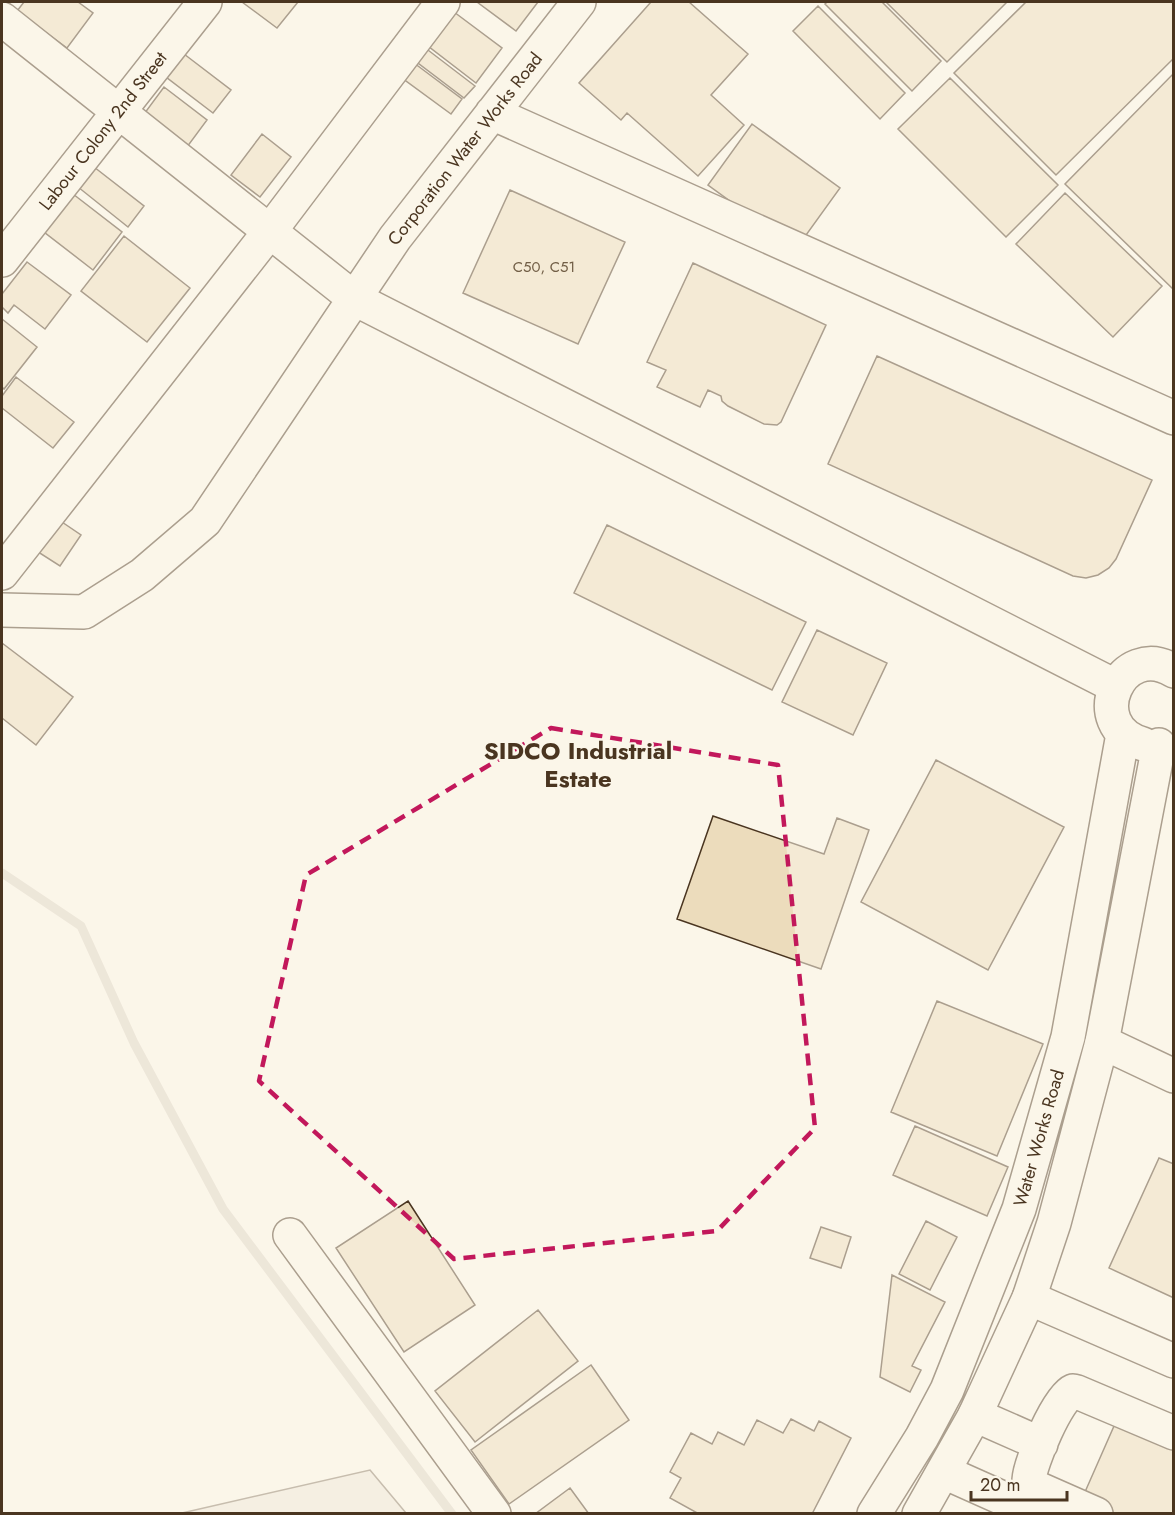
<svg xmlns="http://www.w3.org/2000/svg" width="1175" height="1515" viewBox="0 0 1175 1515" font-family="Jost,sans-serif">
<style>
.green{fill:#ede6d9;stroke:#887966;stroke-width:1.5}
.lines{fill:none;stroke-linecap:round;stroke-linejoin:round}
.stream{stroke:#dcd4c6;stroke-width:9}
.building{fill:#ecdcbc;stroke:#4a3520;stroke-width:1.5}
.minor-casing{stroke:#4a3520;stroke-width:36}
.major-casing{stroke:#4a3520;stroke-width:36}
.minor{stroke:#fbf6e9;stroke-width:33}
.major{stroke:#fbf6e9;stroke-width:33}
.marked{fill:none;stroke:#c2185b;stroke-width:4.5;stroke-dasharray:12 8;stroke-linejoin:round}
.labels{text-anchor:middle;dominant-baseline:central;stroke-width:4.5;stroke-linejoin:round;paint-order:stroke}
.number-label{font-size:15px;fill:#725f47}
.street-label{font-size:18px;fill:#4a3520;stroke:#fbf6e9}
.district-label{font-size:24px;font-weight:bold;fill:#4a3520;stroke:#fbf6e9}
</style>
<rect width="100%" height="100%" fill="#fbf6e9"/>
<path class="green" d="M 370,1470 L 406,1513 L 182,1513 Z"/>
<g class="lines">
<path class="stream" d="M 2,873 L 81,926 L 134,1043 L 223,1209 L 452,1514"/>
</g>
<path class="building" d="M 24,2 L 78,2 L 93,13 L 67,48 L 17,11 Z
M 242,2 L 298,2 L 277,28 Z
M 477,2 L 538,2 L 516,31 Z
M 651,2 L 689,2 L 748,54 L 711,95 L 744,125 L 698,176 L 627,113 L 621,120 L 579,83 Z
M 827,2 L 882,2 L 941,61 L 912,91 L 825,4 Z
M 886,2 L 1007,2 L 947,62 Z
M 1026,2 L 1174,2 L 1174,58 L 1056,175 L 954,73 Z
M 818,6 L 905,93 L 880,119 L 793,31 Z
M 454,12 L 502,48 L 476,83 L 428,46 Z
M 424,47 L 475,86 L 464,98 L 414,60 Z
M 184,54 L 231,90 L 213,113 L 166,77 Z
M 414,63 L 462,99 L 451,114 L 402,78 Z
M 1174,73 L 1174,290 L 1065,184 Z
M 950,78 L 1058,185 L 1006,237 L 898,129 Z
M 164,87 L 207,120 L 187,147 L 144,114 Z
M 752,124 L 840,188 L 796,249 L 708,185 Z
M 262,134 L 291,157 L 260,197 L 231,175 Z
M 94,167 L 144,206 L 128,227 L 78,187 Z
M 510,190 L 625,242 L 578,344 L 463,293 Z
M 510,190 L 625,242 L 578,344 L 463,293 Z
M 1065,193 L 1162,286 L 1113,337 L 1016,244 Z
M 73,194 L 122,232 L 93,270 L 44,232 Z
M 124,236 L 190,288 L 147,342 L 81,291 Z
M 27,262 L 71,295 L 45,329 L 14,305 L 8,313 L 2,307 L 2,294 Z
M 693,263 L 826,325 L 781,422 L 777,425 L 764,424 L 728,406 L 722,401 L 721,396 L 708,390 L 700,407 L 657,387 L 666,370 L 647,362 Z
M 2,319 L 37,347 L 4,389 L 2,387 Z
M 877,356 L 1152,480 L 1116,559 L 1109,568 L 1098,575 L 1086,578 L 1073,576 L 828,464 Z
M 16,377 L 74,422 L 53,448 L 2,408 L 2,396 Z
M 56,518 L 81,535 L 60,566 L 35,550 Z
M 607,525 L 806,622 L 772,690 L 574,593 Z
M 817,630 L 887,663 L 853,735 L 782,702 Z
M 2,643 L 73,697 L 36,745 L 2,718 Z
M 936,760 L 1064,827 L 988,970 L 861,902 Z
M 713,816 L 824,854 L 837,818 L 869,830 L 821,969 L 677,919 Z
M 937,1001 L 1043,1044 L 997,1156 L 891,1112 Z
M 915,1126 L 1008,1167 L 987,1216 L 893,1175 Z
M 1159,1158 L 1174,1164 L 1174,1298 L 1109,1268 Z
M 408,1201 L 475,1305 L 404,1352 L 336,1248 Z
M 926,1221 L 957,1237 L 930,1290 L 899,1274 Z
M 821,1227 L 851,1237 L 841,1268 L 810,1258 Z
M 892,1275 L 945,1302 L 912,1366 L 921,1370 L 910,1392 L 880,1377 Z
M 538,1310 L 578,1361 L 475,1442 L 435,1391 Z
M 591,1365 L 629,1420 L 509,1504 L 471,1450 Z
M 1118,1417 L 1174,1441 L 1174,1514 L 1110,1514 L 1081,1501 Z
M 791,1419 L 814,1431 L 819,1421 L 851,1438 L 812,1514 L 699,1514 L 670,1498 L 681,1478 L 670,1472 L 691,1433 L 712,1444 L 718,1432 L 744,1445 L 757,1420 L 783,1433 Z
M 570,1488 L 589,1514 L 535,1514 Z"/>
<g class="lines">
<defs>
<path id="minor" d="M 2,19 L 355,299 L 1115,686
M 492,113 L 1174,418
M 2,260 L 205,2
M 2,573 L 270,231 L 443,2
M 2,610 L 84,612 L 142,575 L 205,521 L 395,238 L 579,2
M 1102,1042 L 1174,1076
M 290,1235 L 494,1514
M 1029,1298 L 1174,1361
M 975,1415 L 1041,1444
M 944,1472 L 1038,1514
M 1096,1514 L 1037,1488 L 1029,1480 C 1030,1463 1058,1397 1073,1391 L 1077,1392 L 1174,1433"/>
<path id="major" d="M 1143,744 C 1081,726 1121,638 1174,671
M 874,1514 L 922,1437 L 947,1390 L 1019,1209 L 1068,1037 L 1123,734
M 919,1514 L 975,1415 L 1029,1298 L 1054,1223 L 1102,1042 L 1159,745"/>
</defs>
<use href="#minor" class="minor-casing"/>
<use href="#major" class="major-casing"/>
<use href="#minor" class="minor"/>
<use href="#major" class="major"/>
</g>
<path d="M0 0H1175V1515H0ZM 551,728 L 778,765 L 815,1128 L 717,1231 L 454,1259 L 259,1081 L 306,875 Z" fill="#fbf6e9" fill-opacity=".55" fill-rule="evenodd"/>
<path class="marked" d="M 551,728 L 778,765 L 815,1128 L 717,1231 L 454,1259 L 259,1081 L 306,875 Z"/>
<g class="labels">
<g class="number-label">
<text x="544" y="267">C50, C51</text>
</g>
<g class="street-label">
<text transform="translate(103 131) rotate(-52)">Labour Colony 2nd Street</text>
<text transform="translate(465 149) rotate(-52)">Corporation Water Works Road</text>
<text transform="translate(1039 1138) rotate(-74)">Water Works Road</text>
</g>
<g class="district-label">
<text x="578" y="750">SIDCO Industrial<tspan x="578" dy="28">Estate</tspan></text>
</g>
</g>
<rect width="1175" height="1515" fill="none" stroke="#4a3520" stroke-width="6"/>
<path d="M971 1491v9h96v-9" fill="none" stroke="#4a3520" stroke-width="3"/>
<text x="980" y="1491" font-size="18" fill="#4a3520" stroke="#fbf6e9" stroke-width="4.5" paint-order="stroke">20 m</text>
</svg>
